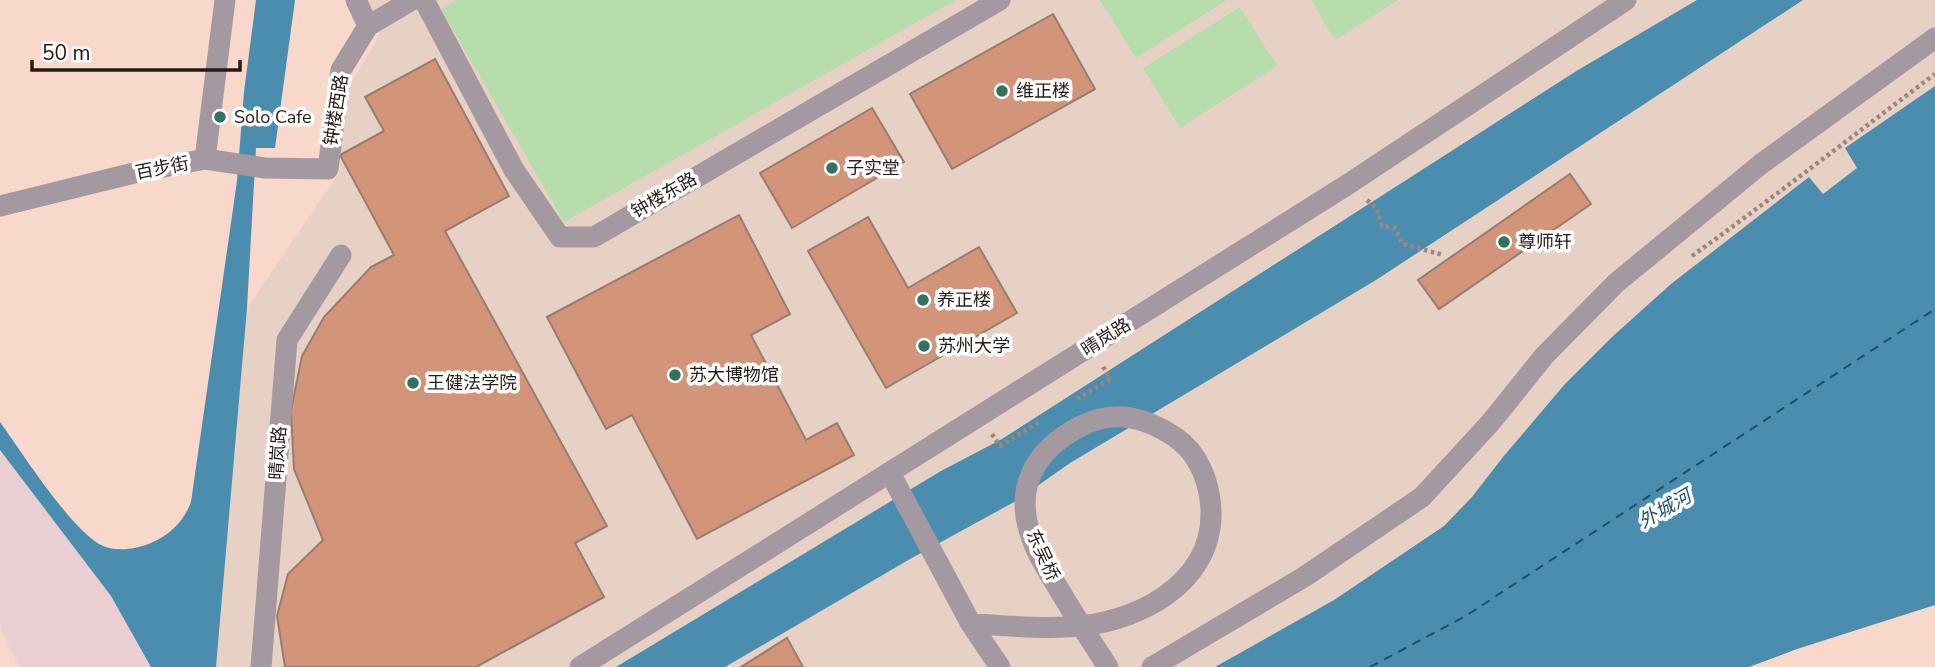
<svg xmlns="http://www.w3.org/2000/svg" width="1935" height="667" viewBox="0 0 1935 667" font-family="'Nunito Sans','Noto Sans SC',sans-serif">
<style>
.commercial{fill:#e9ced2}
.education{fill:#e7d1c4}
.green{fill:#b7ddac}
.water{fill:#4a8dae}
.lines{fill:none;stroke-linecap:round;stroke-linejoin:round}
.ferry{stroke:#1c516a;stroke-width:2;stroke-dasharray:9 7;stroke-linecap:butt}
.building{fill:#d39579;stroke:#997c70;stroke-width:2}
.path{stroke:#9d867c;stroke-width:4.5;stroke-dasharray:3.5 3.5;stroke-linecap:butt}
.minor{stroke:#a499a1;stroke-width:21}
.poi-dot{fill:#317261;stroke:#fff;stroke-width:2.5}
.labels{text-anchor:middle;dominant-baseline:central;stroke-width:7;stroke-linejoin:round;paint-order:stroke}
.poi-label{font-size:18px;fill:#251a15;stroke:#fff;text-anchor:start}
.street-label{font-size:18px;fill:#251a15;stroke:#fff}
.water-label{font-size:19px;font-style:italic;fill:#1c516a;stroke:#fff}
</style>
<rect width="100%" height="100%" fill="#f8d8ca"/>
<path class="commercial" d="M 0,450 L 111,596 L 151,667 L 19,667 L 0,627 Z"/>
<path class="education" d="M 364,0 L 1935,0 L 1935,86 L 1845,148 L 1858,168 L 1822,194 L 1809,177 L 1536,417 L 1472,497 L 1444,526 L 1334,600 L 1215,667 L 216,667 L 247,308 L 339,173 L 348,88 L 380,34 Z"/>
<path class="green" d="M 457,0 L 956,0 L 564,222 L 441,9 Z
M 1100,0 L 1227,0 L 1136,58 Z
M 1311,0 L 1398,0 L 1335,40 Z
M 1240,7 L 1277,66 L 1180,128 L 1143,68 Z"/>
<path class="water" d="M 256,0 L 295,0 L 275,148 L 256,148 L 247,308 L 216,667 L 151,667 L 111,596 L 0,450 L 0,422 C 21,451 73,533 103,546 C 117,552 137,549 151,543 C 170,535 184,521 191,502 L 237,181 L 244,92 Z
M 1697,0 L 1803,0 L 1376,280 L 1070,463 L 1016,501 L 910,559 L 725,667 L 616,667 L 941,471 L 1002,439 L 1578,70 Z
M 1935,86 L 1935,605 L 1797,649 L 1749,667 L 1215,667 L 1334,600 L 1444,526 L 1472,497 L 1503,457 L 1565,384 L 1612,337 L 1671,284 L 1809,177 L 1823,194 L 1857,168 L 1845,148 Z"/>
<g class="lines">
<path class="ferry" d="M 1370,667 L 1464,617 L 1935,309"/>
</g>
<path class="building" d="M 1053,14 L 1095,89 L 952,169 L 910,94 Z
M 435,59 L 509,196 L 445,231 L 607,526 L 575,543 L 604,597 L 476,667 L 285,667 L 277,616 L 288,574 L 323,540 L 294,469 L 291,410 L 302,356 L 324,317 L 371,267 L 394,255 L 340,155 L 384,131 L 365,97 Z
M 872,108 L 904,162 L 792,228 L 760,173 Z
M 1570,174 L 1591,204 L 1439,309 L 1418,280 Z
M 739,215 L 790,314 L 751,335 L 806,440 L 837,423 L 854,455 L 697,539 L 632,415 L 606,429 L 547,317 Z
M 868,217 L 908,288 L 979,247 L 1017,313 L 886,388 L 808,251 Z
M 787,638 L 803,667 L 741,667 Z"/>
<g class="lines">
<path class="path" d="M 1367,200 L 1377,209 L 1382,226 L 1395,228 L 1403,244 L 1443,255
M 1692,256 C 1774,197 1854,135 1935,74
M 1077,399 L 1110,379 L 1102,365
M 992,434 L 1000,446 L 1039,422"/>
<path class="minor" d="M 356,0 L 368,26
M 424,0 L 514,170 L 560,237 L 594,237 L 1000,0
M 205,159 L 225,0
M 0,206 L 138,172 L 205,159 L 265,168 L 328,169 L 341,70 L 368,26 L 412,0
M 890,473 L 971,624 L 1000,667
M 971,624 C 1002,625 1035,629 1066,627 C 1133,625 1213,586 1211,511 C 1210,483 1199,453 1175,437 C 1145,417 1115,409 1081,426 C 1032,451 1012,492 1034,544 C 1040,560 1051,576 1060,591 C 1075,617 1092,642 1108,667
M 261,667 L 287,340 L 341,255
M 580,667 L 1350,183 L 1626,0
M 1152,667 L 1304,577 L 1422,497 L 1491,422 L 1544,356 L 1616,283 L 1761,164 L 1935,38"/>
</g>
<g class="poi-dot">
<circle cx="1002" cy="91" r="7"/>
<circle cx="220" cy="117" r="7"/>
<circle cx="832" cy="168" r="7"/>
<circle cx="1504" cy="242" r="7"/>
<circle cx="923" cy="300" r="7"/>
<circle cx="924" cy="346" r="7"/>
<circle cx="675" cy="375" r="7"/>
<circle cx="413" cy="383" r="7"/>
</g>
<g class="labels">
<g class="poi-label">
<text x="1016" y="91">维正楼</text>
<text x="234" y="117">Solo Cafe</text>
<text x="846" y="168">子实堂</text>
<text x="1518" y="242">尊师轩</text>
<text x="937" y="300">养正楼</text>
<text x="938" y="346">苏州大学</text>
<text x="689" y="375">苏大博物馆</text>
<text x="427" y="383">王健法学院</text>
</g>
<g class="street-label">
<text transform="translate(336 110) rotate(-81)">钟楼西路</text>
<text transform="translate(162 168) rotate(-11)">百步街</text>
<text transform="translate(664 195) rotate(-30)">钟楼东路</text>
<text transform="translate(1106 337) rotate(-32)">晴岚路</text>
<text transform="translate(278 453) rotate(-86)">晴岚路</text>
<text transform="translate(1043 555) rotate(65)">东吴桥</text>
</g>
<g class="water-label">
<text transform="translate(1665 509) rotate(-30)">外城河</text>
</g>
</g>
<path d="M32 60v10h208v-10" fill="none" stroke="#251a15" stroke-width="3.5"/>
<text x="42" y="60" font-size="21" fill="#251a15" stroke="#ffffff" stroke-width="5" paint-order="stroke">50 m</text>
</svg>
